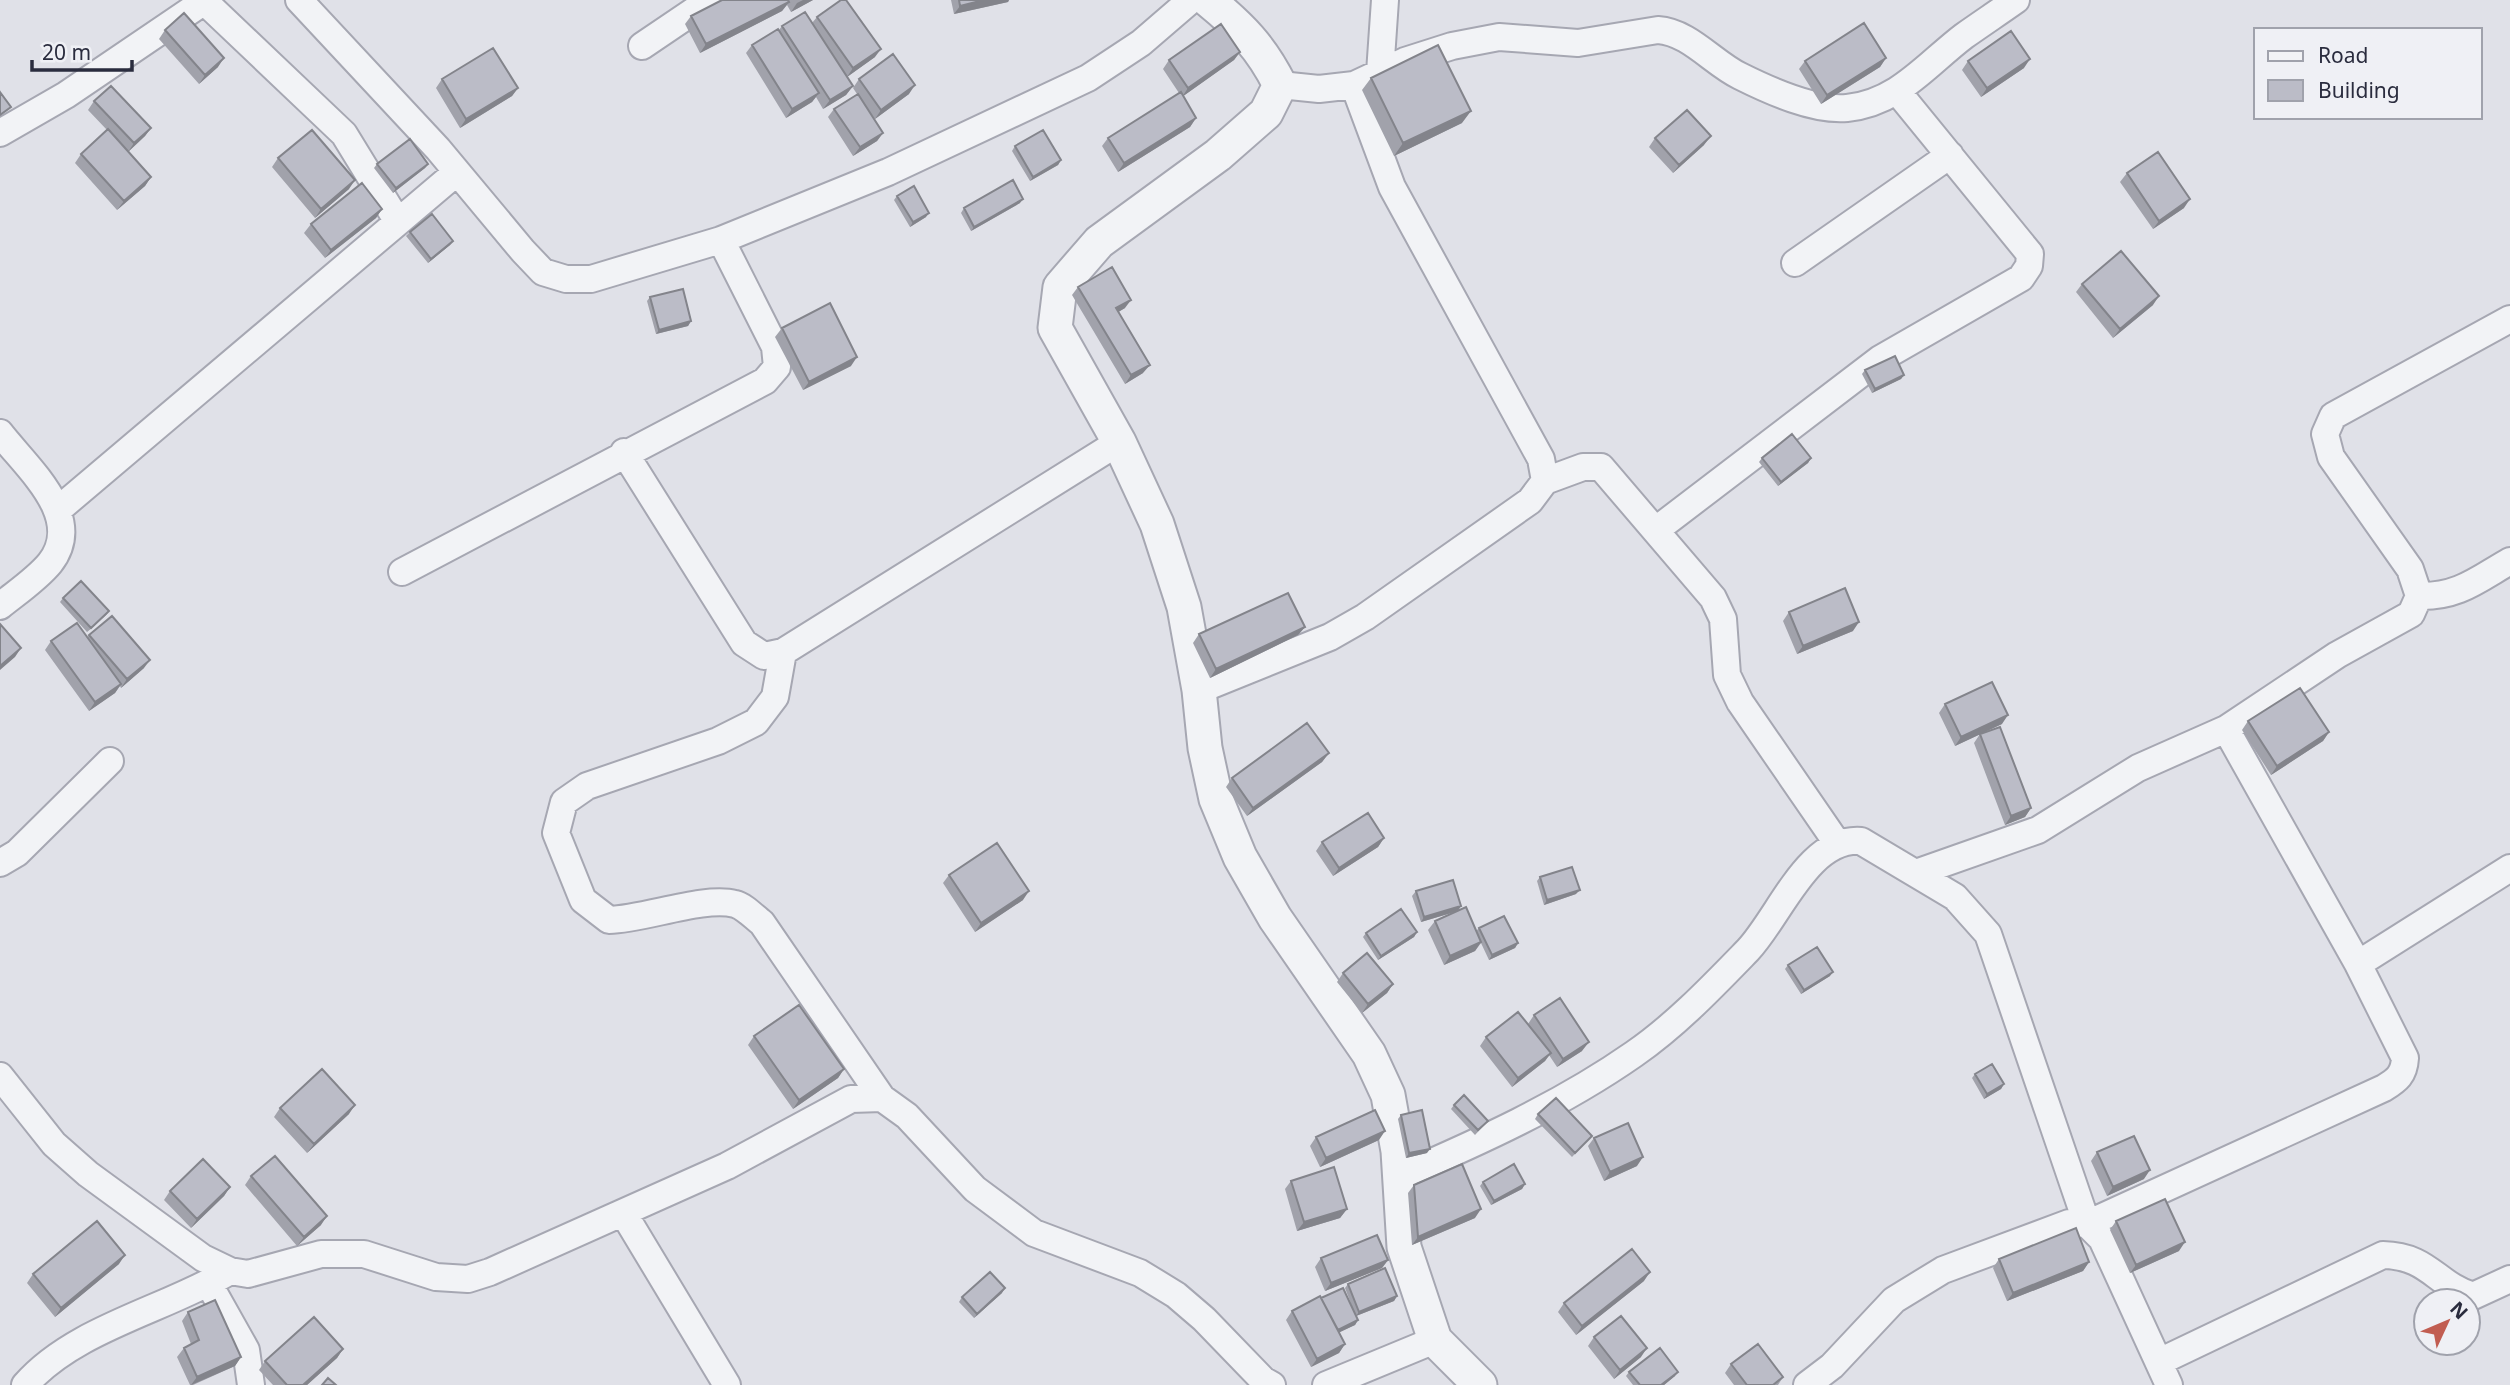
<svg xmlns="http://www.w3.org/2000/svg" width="2510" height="1385" viewBox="0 0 2510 1385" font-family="'Noto Sans',sans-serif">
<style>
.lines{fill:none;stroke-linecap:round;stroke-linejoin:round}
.minor-casing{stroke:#a6a7b2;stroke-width:30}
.tertiary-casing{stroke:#a6a7b2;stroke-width:37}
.minor{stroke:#f2f3f6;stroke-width:26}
.tertiary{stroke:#f2f3f6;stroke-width:33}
.wall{fill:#a1a2ab}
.shaded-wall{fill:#83848b}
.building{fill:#bbbcc7;stroke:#83848b;stroke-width:2}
</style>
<rect width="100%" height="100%" fill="#e0e1e8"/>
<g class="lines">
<defs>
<path id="minor" d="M 299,0 L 438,149 L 523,251 L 543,272 L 566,279 L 591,279 L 721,240 L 888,172 L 1088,78 L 1141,43 L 1191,0
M 204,1 L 344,134 L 398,222 L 457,172
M 642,46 L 710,0
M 1380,73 L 1385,0
M 1280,85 L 1319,89 L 1354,85 L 1405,61 L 1452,46 L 1499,37 L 1578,43 L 1658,30 C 1689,32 1713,63 1740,76 C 1770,91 1814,111 1847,108 C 1898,103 1927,64 1964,36 C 1981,24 1999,12 2016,0
M 0,133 L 66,95 L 206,0
M 1795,263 L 1950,155
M 0,433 C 27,468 86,517 50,563 C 37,579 16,593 0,606
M 624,452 L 744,643 L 764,656 L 783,652 L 1119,442
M 1545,481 L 1583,467 L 1601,467 L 1713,598 L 1723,619 L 1727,675 L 1740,702 L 1837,843
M 59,509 L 398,222
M 1656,530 L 1880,359 L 2021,278 L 2029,266 L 2030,254 L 1897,91
M 402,572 L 765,381 L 777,367 L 775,347 L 721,240
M 2419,596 C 2458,597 2477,580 2510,561
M 783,652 L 775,697 L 756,722 L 718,741 L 587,786 L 564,802 L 556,833 L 583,900 L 609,920 C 645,919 704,896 735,904 C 744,906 754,917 762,923 L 882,1098
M 1199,690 L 1330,637 L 1365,617 L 1530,501 L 1545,481 L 1541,459 L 1392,187 L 1354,85
M 0,863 L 17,853 L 110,761
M 1916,873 L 2038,830 L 2138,768 L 2226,729 L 2337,655 L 2411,614 L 2419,596 L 2410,569 L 2331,457 L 2325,434 L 2333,416 L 2510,319
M 2358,964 L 2510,868
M 0,1076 L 54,1144 L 88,1174 L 203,1258 L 230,1271 L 248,1274 L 321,1254 L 364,1254 L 436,1277 L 468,1279 L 490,1272 L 727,1166 L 851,1099 L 882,1098 L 907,1116 L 975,1189 L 1034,1233 L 1140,1273 L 1176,1295 L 1204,1319 L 1263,1380 L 1272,1385
M 1398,1177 C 1479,1142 1561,1105 1634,1054 C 1676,1025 1713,986 1748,950 C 1780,916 1808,837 1861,841 L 1955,897 L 1988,934 L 2087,1224 L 2384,1088 C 2397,1080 2404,1075 2405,1058 L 2358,964 L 2226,729
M 624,1214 L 727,1385
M 209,1284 L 246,1350 L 251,1385
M 2159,1362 L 2383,1255 C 2429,1256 2435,1284 2473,1296 L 2510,1279
M 25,1385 C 75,1328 165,1310 230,1271
M 1326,1385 L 1435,1340
M 1807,1385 L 1832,1366 L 1894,1300 L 1943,1270 L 2069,1223 L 2087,1224 L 2102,1239 L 2169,1385"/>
<path id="tertiary" d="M 1208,0 C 1241,27 1261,47 1280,85 L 1266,113 L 1218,155 L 1099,242 L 1060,287 L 1055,328 L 1119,442 L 1157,524 L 1184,607 L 1199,690 L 1205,748 L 1216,799 L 1240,857 L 1275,918 L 1369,1054 L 1388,1095 L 1398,1151 L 1404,1247 L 1435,1340 L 1480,1385"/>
</defs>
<use href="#minor" class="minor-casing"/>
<use href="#tertiary" class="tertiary-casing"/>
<use href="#minor" class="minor"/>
<use href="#tertiary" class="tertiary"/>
</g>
<path class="wall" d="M 722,0 L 813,0 L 791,12 L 787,5 L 782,11 L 700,53 L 685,24 L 691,16 Z
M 951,0 L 1009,0 L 1008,2 L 954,14 Z
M 817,17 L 875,57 L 847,77 L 853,86 L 846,95 L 823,109 L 816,97 L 812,102 L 786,118 L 746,53 L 752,45 L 779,30 L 782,26 L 812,23 Z
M 165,30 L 218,67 L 199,84 L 159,39 Z
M 1240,52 L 1234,60 L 1183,96 L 1196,118 L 1190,127 L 1118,172 L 1102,146 L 1108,138 L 1179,93 L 1163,69 L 1169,60 Z
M 1886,58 L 1880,67 L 1821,104 L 1799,69 L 1805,61 Z
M 1968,61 L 2024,68 L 1981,97 L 1962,70 Z
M 1371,78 L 1462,123 L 1394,156 L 1362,90 Z
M 442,79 L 518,88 L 512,96 L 460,128 L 436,88 Z
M 859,79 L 909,94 L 875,119 L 866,107 L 883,133 L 877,141 L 853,156 L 828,117 L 834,109 L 857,94 L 853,88 Z
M 94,101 L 151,128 L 145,136 L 128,152 L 151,177 L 145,186 L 117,210 L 75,163 L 81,154 L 107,130 L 88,110 Z
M 1655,138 L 1704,145 L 1673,173 L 1649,147 Z
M 1015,146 L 1061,160 L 1058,165 L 1030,181 L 1012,151 Z
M 278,158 L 349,189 L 315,218 L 272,167 Z
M 377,164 L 428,164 L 425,168 L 393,193 L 374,168 Z
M 2127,173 L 2184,208 L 2153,229 L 2120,182 Z
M 897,196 L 926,217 L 910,227 L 894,200 Z
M 1020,203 L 971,231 L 961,213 L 964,208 Z
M 382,209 L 376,218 L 325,258 L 304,233 L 311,224 Z
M 410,232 L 453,241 L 450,245 L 428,263 L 406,236 Z
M 2082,284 L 2153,305 L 2113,338 L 2076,292 Z
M 1078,287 L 1125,308 L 1118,312 L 1143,373 L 1125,384 L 1072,295 Z
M 650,297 L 691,321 L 688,326 L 656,334 L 647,301 Z
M 782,328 L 851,366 L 803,390 L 775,337 Z
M 1865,370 L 1904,375 L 1901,379 L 1872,393 L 1862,374 Z
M 1762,458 L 1811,458 L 1808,463 L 1778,486 L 1759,462 Z
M 63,598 L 109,611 L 106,615 L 87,632 L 60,602 Z
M 1789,612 L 1853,631 L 1797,654 L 1783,621 Z
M 1305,627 L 1298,635 L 1210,678 L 1193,643 L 1199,634 Z
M 89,635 L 144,668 L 121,688 L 120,686 L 115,693 L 89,711 L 45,650 L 51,641 L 87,638 Z
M 1945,704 L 2002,724 L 1955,746 L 1939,713 Z
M 2248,721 L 2329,732 L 2323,741 L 2271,775 L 2242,730 Z
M 1980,734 L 2031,808 L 2025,817 L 2005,825 L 1974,743 Z
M 1329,753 L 1322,762 L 1247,816 L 1226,787 L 1232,778 Z
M 1384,838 L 1378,847 L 1333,876 L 1316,851 L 1322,842 Z
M 949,875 L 1023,900 L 975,932 L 943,883 Z
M 1540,877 L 1576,894 L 1544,905 L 1537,881 Z
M 1416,891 L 1458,911 L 1421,922 L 1412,896 Z
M 1435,921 L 1476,931 L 1479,928 L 1518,943 L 1515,948 L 1489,960 L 1481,943 L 1475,951 L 1444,965 L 1428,930 Z
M 1417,932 L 1414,937 L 1378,960 L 1363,937 L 1366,933 Z
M 1788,965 L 1830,976 L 1801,994 L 1785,969 Z
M 1343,973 L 1393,984 L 1387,993 L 1362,1013 L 1337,982 Z
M 1534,1015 L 1582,1051 L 1557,1067 L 1549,1055 L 1545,1061 L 1512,1087 L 1480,1046 L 1486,1037 L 1528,1024 Z
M 754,1036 L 844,1069 L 838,1078 L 793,1109 L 748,1045 Z
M 1975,1074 L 2004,1084 L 2001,1089 L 1984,1099 L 1972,1078 Z
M 1454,1105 L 1488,1121 L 1475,1135 L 1451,1109 Z
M 280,1108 L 349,1114 L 307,1153 L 274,1117 Z
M 1538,1114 L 1592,1136 L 1572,1157 L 1535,1119 Z
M 1401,1115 L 1427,1153 L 1406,1158 L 1398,1119 Z
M 1316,1137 L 1379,1140 L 1320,1167 L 1310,1146 Z
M 1594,1138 L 1637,1166 L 1604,1181 L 1588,1146 Z
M 2097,1152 L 2144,1179 L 2107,1196 L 2091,1161 Z
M 251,1176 L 321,1225 L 297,1246 L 245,1185 Z
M 1291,1181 L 1347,1209 L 1340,1218 L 1297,1231 L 1285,1189 Z
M 1483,1182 L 1525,1184 L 1522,1189 L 1491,1205 L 1480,1186 Z
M 1414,1185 L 1475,1218 L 1412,1245 L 1408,1193 Z
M 230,1187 L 224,1196 L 191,1228 L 164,1200 L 170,1191 Z
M 2116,1221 L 2179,1251 L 2130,1273 L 2110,1230 Z
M 1321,1258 L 1388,1260 L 1382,1268 L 1325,1291 L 1315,1267 Z
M 1999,1259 L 2089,1262 L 2083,1271 L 2007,1301 L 1993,1268 Z
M 119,1264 L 55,1317 L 27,1283 L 33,1274 Z
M 1644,1281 L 1576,1335 L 1558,1312 L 1564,1303 Z
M 1348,1284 L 1397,1296 L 1394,1301 L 1356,1316 L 1358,1320 L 1355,1325 L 1339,1332 L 1345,1344 L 1339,1353 L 1311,1367 L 1286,1320 L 1292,1311 L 1321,1298 L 1355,1314 L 1345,1288 Z
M 1002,1293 L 974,1318 L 959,1302 L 962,1297 Z
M 188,1312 L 241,1357 L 235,1366 L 193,1385 L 190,1385 L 177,1357 L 184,1348 L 191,1344 L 182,1321 Z
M 1594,1337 L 1641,1357 L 1614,1379 L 1588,1346 Z
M 343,1349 L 337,1358 L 307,1385 L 273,1385 L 259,1370 L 265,1361 Z
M 1731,1364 L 1783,1377 L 1778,1385 L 1734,1385 L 1725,1373 Z
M 1629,1372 L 1675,1376 L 1664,1385 L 1633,1385 L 1626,1376 Z"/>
<path class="shaded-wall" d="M 803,0 L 813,0 L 791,12 L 797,3 Z
M 984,0 L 1009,0 L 1008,2 L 954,14 L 960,6 Z
M 789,2 L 782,11 L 700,53 L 706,44 Z
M 881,49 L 875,57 L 847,77 L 853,68 Z
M 1240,52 L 1234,60 L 1182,97 L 1188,88 Z
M 224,58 L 218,67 L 199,84 L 205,75 Z
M 1886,58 L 1880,67 L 1821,104 L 1827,95 Z
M 2030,59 L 2024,68 L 1981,97 L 1987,88 Z
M 915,85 L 909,94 L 875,119 L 881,110 Z
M 853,86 L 846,95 L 823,109 L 830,100 Z
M 518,88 L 512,96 L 460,128 L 466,119 Z
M 819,93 L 812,102 L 786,118 L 792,109 Z
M 1471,111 L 1462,123 L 1394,156 L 1403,143 Z
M 1196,118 L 1190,127 L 1118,172 L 1124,163 Z
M 151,128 L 145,136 L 128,152 L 134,143 Z
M 883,133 L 877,141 L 853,156 L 860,147 Z
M 1711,136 L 1704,145 L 1673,173 L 1679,165 Z
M 1061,160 L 1058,165 L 1030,181 L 1033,177 Z
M 428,164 L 425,168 L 393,193 L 396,188 Z
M 151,177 L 145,186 L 117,210 L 124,201 Z
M 355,180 L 349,189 L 315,218 L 321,209 Z
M 1023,199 L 1020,203 L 971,231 L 974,227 Z
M 2190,199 L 2184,208 L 2153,229 L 2159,221 Z
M 382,209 L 376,218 L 325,258 L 331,250 Z
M 929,213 L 926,217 L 910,227 L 913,222 Z
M 453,241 L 450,245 L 428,263 L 431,259 Z
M 2159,296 L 2153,305 L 2113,338 L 2120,329 Z
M 1131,300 L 1125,308 L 1110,317 L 1116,308 Z
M 691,321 L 688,326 L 656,334 L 659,330 Z
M 857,357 L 851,366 L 803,390 L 809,382 Z
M 1150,365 L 1143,373 L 1125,384 L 1131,375 Z
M 1904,375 L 1901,379 L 1872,393 L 1875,389 Z
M 1811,458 L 1808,463 L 1778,486 L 1781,482 Z
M 109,611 L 106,615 L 87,632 L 91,628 Z
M 1859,622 L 1853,631 L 1797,654 L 1803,646 Z
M 1305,627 L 1298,635 L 1210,678 L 1216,669 Z
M 21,648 L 15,657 L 0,670 L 0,666 Z
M 150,660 L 144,668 L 121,688 L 127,679 Z
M 121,684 L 115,693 L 89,711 L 95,702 Z
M 2008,715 L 2002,724 L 1955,746 L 1961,737 Z
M 2329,732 L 2323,741 L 2271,775 L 2277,766 Z
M 1329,753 L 1322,762 L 1247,816 L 1253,808 Z
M 2031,808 L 2025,817 L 2005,825 L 2011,816 Z
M 1384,838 L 1378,847 L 1333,876 L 1339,868 Z
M 1580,890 L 1576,894 L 1544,905 L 1547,900 Z
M 1029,891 L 1023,900 L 975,932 L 981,923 Z
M 1461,906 L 1458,911 L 1421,922 L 1424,917 Z
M 1417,932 L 1414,937 L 1378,960 L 1381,956 Z
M 1481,942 L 1475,951 L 1444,965 L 1450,956 Z
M 1518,943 L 1515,948 L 1489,960 L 1492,955 Z
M 1833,972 L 1830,976 L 1801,994 L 1804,990 Z
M 1393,984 L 1387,993 L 1362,1013 L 1368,1004 Z
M 1589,1042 L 1582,1051 L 1557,1067 L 1563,1059 Z
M 1551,1053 L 1545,1061 L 1512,1087 L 1518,1078 Z
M 844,1069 L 838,1078 L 793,1109 L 799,1100 Z
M 2004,1084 L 2001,1089 L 1984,1099 L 1987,1094 Z
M 355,1105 L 349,1114 L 307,1153 L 314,1144 Z
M 1385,1131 L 1379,1140 L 1320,1167 L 1326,1158 Z
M 1430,1149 L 1427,1153 L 1406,1158 L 1409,1153 Z
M 1643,1157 L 1637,1166 L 1604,1181 L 1610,1172 Z
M 2150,1170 L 2144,1179 L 2107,1196 L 2113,1187 Z
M 1525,1184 L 1522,1189 L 1491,1205 L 1494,1201 Z
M 230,1187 L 224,1196 L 191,1228 L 197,1219 Z
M 1347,1209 L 1340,1218 L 1297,1231 L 1304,1222 Z
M 1481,1209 L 1475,1218 L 1412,1245 L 1418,1237 Z
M 327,1216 L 321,1225 L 297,1246 L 304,1237 Z
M 2185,1242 L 2179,1251 L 2130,1273 L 2136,1265 Z
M 125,1255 L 119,1264 L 55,1317 L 61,1308 Z
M 1388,1260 L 1382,1268 L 1325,1291 L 1331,1283 Z
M 2089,1262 L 2083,1271 L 2007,1301 L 2013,1293 Z
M 1650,1272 L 1644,1281 L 1576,1335 L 1582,1326 Z
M 1005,1288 L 1002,1293 L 974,1318 L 977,1314 Z
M 1397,1296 L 1394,1301 L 1356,1316 L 1359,1312 Z
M 1358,1320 L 1355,1325 L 1334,1335 L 1337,1330 Z
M 1345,1344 L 1339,1353 L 1311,1367 L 1317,1359 Z
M 1647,1348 L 1641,1357 L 1614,1379 L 1620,1370 Z
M 343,1349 L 337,1358 L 307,1385 L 303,1385 Z
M 241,1357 L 235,1366 L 191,1385 L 197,1377 Z
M 1678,1372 L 1675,1376 L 1664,1385 L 1661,1385 Z"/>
<path class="building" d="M 722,0 L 788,0 L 789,2 L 706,44 L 691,16 Z
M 841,0 L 846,0 L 881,49 L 853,68 L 817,17 Z
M 959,0 L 984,0 L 960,6 Z
M 805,12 L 853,86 L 830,100 L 782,26 Z
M 184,13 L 224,58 L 205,75 L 165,30 Z
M 1864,23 L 1886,58 L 1827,95 L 1805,61 Z
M 1221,24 L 1240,52 L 1188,88 L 1169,60 Z
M 778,29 L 819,93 L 792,109 L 752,45 Z
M 2011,31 L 2030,59 L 1987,88 L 1968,61 Z
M 1438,45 L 1471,111 L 1403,143 L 1371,78 Z
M 493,48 L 518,88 L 466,119 L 442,79 Z
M 893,54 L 915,85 L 881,110 L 859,79 Z
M 111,86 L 151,128 L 134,143 L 94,101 Z
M 0,92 L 11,107 L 0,115 Z
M 1181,92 L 1196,118 L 1124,163 L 1108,138 Z
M 858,94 L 883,133 L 860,147 L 834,109 Z
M 1687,110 L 1711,136 L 1679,165 L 1655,138 Z
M 108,129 L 151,177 L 124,201 L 81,154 Z
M 312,130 L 355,180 L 321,209 L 278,158 Z
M 1043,130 L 1061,160 L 1033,177 L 1015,146 Z
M 410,139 L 428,164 L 396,188 L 377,164 Z
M 2158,152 L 2190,199 L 2159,221 L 2127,173 Z
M 1013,180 L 1023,199 L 974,227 L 964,208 Z
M 362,183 L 382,209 L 331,250 L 311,224 Z
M 914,186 L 929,213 L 913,222 L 897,196 Z
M 432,214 L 453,241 L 431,259 L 410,232 Z
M 2121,251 L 2159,296 L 2120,329 L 2082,284 Z
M 1112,267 L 1131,300 L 1116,308 L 1150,365 L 1131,375 L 1078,287 Z
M 683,289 L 691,321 L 659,330 L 650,297 Z
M 830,303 L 857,357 L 809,382 L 782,328 Z
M 1895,356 L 1904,375 L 1875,389 L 1865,370 Z
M 1792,434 L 1811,458 L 1781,482 L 1762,458 Z
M 81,581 L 109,611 L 91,628 L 63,598 Z
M 1845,588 L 1859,622 L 1803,646 L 1789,612 Z
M 1288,593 L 1305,627 L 1216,669 L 1199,634 Z
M 112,616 L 150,660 L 127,679 L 89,635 Z
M 77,623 L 121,684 L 95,702 L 51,641 Z
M 0,624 L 21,648 L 0,666 Z
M 1992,682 L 2008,715 L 1961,737 L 1945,704 Z
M 2300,688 L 2329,732 L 2277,766 L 2248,721 Z
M 1307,723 L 1329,753 L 1253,808 L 1232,778 Z
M 2000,727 L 2031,808 L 2011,816 L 1980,734 Z
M 1368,813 L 1384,838 L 1339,868 L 1322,842 Z
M 997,843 L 1029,891 L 981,923 L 949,875 Z
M 1572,867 L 1580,890 L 1547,900 L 1540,877 Z
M 1453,880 L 1461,906 L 1424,917 L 1416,891 Z
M 1466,907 L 1481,942 L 1450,956 L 1435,921 Z
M 1401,909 L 1417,932 L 1381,956 L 1366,933 Z
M 1504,916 L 1518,943 L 1492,955 L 1479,928 Z
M 1817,947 L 1833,972 L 1804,990 L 1788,965 Z
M 1367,953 L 1393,984 L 1368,1004 L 1343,973 Z
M 1560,998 L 1589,1042 L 1563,1059 L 1534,1015 Z
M 799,1005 L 844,1069 L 799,1100 L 754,1036 Z
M 1518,1012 L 1551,1053 L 1518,1078 L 1486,1037 Z
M 1992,1064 L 2004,1084 L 1987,1094 L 1975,1074 Z
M 322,1069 L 355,1105 L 314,1144 L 280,1108 Z
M 1464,1095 L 1488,1121 L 1478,1130 L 1454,1105 Z
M 1556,1098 L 1592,1136 L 1575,1153 L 1538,1114 Z
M 1375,1110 L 1385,1131 L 1326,1158 L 1316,1137 Z
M 1422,1110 L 1430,1149 L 1409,1153 L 1401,1115 Z
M 1628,1123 L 1643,1157 L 1610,1172 L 1594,1138 Z
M 2134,1136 L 2150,1170 L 2113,1187 L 2097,1152 Z
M 275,1156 L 327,1216 L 304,1237 L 251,1176 Z
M 203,1159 L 230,1187 L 197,1219 L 170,1191 Z
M 1462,1164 L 1481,1209 L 1418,1237 L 1414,1185 Z
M 1514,1164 L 1525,1184 L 1494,1201 L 1483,1182 Z
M 1334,1167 L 1347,1209 L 1304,1222 L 1291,1181 Z
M 2165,1199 L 2185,1242 L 2136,1265 L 2116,1221 Z
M 97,1221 L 125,1255 L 61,1308 L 33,1274 Z
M 2076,1228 L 2089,1262 L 2013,1293 L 1999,1259 Z
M 1377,1235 L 1388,1260 L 1331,1283 L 1321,1258 Z
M 1632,1249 L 1650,1272 L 1582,1326 L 1564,1303 Z
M 1385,1268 L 1397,1296 L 1359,1312 L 1348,1284 Z
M 990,1272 L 1005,1288 L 977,1314 L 962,1297 Z
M 1343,1288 L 1358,1320 L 1338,1330 L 1321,1298 Z
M 1320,1296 L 1345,1344 L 1317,1359 L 1292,1311 Z
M 215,1300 L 241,1357 L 197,1377 L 184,1348 L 199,1340 L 188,1312 Z
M 1621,1316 L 1647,1348 L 1620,1370 L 1594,1337 Z
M 314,1317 L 343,1349 L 303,1385 L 287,1385 L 265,1361 Z
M 1758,1344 L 1783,1377 L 1773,1385 L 1747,1385 L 1731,1364 Z
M 1660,1348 L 1678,1372 L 1661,1385 L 1640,1385 L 1629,1372 Z
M 328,1378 L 336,1385 L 322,1385 Z"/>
<rect x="2254" y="28" width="228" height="91" fill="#eff0f5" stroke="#a0a2ac" stroke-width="2"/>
<rect x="2268" y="51" width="35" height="10" fill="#f2f3f6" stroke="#a0a2ac" stroke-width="2"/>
<text x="2318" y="63" font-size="21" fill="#2a2c3e">Road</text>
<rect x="2268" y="80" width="35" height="21" fill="#bbbcc7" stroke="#a0a2ac" stroke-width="2"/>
<text x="2318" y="98" font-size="21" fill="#2a2c3e">Building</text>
<g transform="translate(2447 1322) rotate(46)"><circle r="33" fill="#eff0f5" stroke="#a0a2ac" stroke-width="2"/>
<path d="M0-5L12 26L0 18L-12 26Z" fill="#c15d51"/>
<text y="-10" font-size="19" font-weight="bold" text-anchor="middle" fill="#2a2c3e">N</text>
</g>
<path d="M32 60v10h100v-10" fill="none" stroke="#2a2c3e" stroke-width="3.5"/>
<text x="42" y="60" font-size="21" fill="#2a2c3e" stroke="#eff0f5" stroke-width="5" paint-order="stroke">20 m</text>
</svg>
